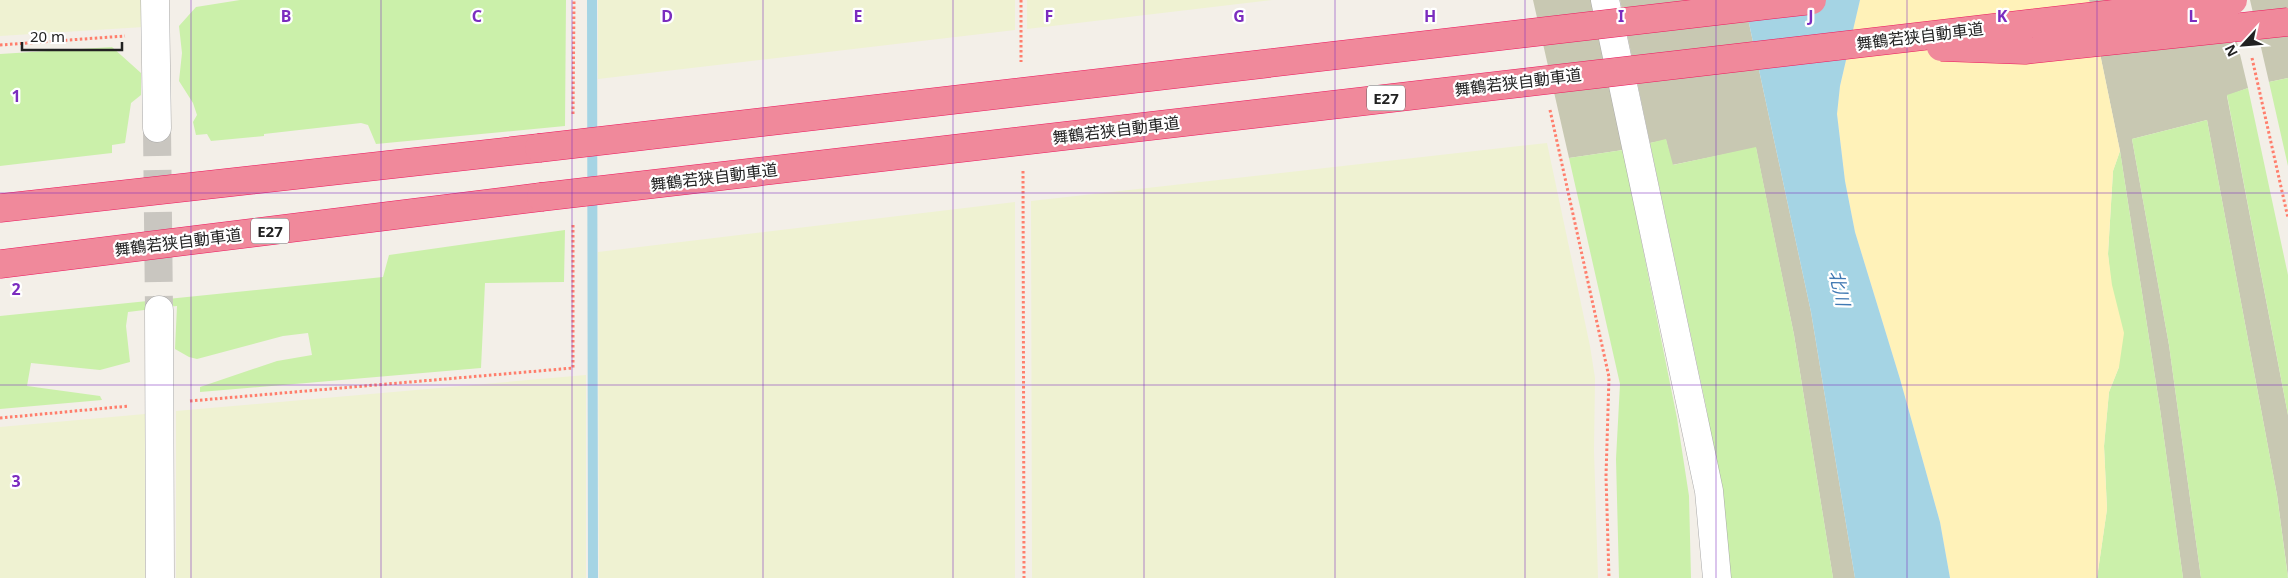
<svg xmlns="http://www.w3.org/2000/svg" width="2288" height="578" viewBox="0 0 2288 578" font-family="'Noto Sans','Noto Sans JP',sans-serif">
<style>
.construction{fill:#c8c8b2}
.farmland{fill:#eff2d2}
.grass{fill:#cbf0aa}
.sand{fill:#fff2b9}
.water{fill:#a5d4e4}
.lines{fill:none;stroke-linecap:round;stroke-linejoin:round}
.stream{stroke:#a5d4e4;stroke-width:10}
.minor-tunnel{stroke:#c9c6c0;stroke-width:28;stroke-dasharray:28 14;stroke-linecap:butt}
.minor-casing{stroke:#a9a9a9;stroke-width:29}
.highway-casing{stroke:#ec195e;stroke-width:29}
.path{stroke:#ff7e6c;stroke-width:3;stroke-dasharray:2.5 2.5;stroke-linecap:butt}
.minor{stroke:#fff;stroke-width:28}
.highway{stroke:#f0899b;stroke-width:28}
.highway-bridge-casing{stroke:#ec195e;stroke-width:29;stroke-linecap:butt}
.highway-bridge{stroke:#f0899b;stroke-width:28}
.grid{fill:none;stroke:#7b2cbf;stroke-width:1;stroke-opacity:0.55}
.labels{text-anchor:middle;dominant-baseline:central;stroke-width:4.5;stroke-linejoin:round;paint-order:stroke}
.shield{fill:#fff;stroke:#646464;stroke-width:1}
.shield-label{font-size:15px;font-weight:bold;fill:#222}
.street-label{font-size:16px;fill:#222;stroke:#fff}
.water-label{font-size:18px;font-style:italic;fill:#4079b3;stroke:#fff}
.grid-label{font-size:16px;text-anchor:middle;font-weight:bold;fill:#7b2cbf;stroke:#fff;stroke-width:4.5;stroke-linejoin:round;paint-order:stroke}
</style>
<rect width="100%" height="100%" fill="#f3efe8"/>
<path class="construction" d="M 1533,0 L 1591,0 L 1623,150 L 1569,158 Z
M 1620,0 L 1744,0 L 1811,312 L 1855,578 L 1833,578 L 1794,335 L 1756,148 L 1672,165 L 1666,140 L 1650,143 Z
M 2089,0 L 2227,0 L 2248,88 L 2227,96 L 2288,415 L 2288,577 L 2277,495 L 2207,120 L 2132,139 L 2169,345 L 2201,578 L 2183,578 L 2160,409 L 2120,151 Z
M 2250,0 L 2288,0 L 2288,78 L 2269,82 Z"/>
<path class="farmland" d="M 0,0 L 144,0 L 144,27 L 0,36 Z
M 598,0 L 1015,0 L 1015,30 L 598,79 Z
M 1027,0 L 1273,0 L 1027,29 Z
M 1547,143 L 1590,346 L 1595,378 L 1594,451 L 1598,578 L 1032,578 L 1031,201 Z
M 1015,202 L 1015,578 L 599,578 L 598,252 Z
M 586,375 L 586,578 L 176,578 L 176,411 Z
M 145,414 L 145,578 L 0,578 L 0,427 Z"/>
<path class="grass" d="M 240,0 L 566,0 L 565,126 L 376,144 L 368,125 L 361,123 L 264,134 L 264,136 L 211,141 L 207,134 L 196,135 L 193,122 L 197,115 L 193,103 L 179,81 L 182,53 L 179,26 L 196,7 Z
M 112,47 L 141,73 L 141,95 L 131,103 L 125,143 L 112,145 L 112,153 L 103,154 L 0,166 L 0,54 Z
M 2288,78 L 2288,166 L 2269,82 Z
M 2248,88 L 2288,275 L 2288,415 L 2227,95 Z
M 2207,120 L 2277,495 L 2288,578 L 2201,578 L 2169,345 L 2132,139 Z
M 1666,139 L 1673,165 L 1756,147 L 1794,335 L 1833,578 L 1731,578 L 1707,411 L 1650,143 Z
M 1623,150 L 1677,418 L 1689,496 L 1691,578 L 1619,578 L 1616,459 L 1620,384 L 1569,158 Z
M 2120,151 L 2160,409 L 2183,578 L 2097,578 L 2107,509 L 2104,446 L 2109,392 L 2119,367 L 2108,254 L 2113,171 Z
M 565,230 L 564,282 L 485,283 L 481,368 L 200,392 L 200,387 L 277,361 L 312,355 L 308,333 L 283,336 L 197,359 L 189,357 L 175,349 L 177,306 L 128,312 L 126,326 L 130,362 L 100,370 L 31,363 L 27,386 L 100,396 L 102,400 L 0,409 L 0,316 L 383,277 L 389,255 Z"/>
<path class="sand" d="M 1860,0 L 2089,0 L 2120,151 L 2113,171 L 2108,254 L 2112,285 L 2124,333 L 2119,367 L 2109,392 L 2104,446 L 2107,509 L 2097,578 L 1950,578 L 1940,522 L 1900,379 L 1855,232 L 1845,181 L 1837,114 L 1840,86 Z"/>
<path class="water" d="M 1744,0 L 1860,0 L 1840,86 L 1837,114 L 1845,181 L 1855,232 L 1900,379 L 1940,522 L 1950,578 L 1855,578 L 1811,312 Z"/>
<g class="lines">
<path class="stream" d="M 592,0 L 593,578"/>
<path class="minor-tunnel" d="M 157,128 L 159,310"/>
<defs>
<path id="minor" d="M 155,0 L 157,128
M 1605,0 L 1709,491 L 1717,578
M 159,310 L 160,578"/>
<path id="highway" d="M 0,208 L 539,148
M 0,264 L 541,197"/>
</defs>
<use href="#minor" class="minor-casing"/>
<use href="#highway" class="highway-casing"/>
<path class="path" d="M 1021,0 L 1021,62
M 0,45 L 125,36
M 2252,58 L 2288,218
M 1550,110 L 1609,377 L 1606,476 L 1609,578
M 573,114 L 574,0
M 1023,171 L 1024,578
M 190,401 L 573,368 L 573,223
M 0,418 L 129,406"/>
<use href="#minor" class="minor"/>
<use href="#highway" class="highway"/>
<defs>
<path id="highway-bridge" d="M 1941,47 L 2025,50 L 2288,22
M 539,148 L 1812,0
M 541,197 L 2233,0"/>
</defs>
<use href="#highway-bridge" class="highway-bridge-casing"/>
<use href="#highway-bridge" class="highway-bridge"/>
</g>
<path class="grid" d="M 191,0 L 191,578M 381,0 L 381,578M 572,0 L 572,578M 763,0 L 763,578M 953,0 L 953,578M 1144,0 L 1144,578M 1335,0 L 1335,578M 1525,0 L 1525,578M 1716,0 L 1716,578M 1907,0 L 1907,578M 2097,0 L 2097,578M 0,193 L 2288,193M 0,385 L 2288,385"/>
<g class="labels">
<g class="shield">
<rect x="1367" y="85.5" width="38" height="25" rx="4"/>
<rect x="251" y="218.5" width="38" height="25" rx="4"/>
</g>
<g class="shield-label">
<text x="1386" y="98">E27</text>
<text x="270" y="231">E27</text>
</g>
<g class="street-label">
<text transform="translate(1920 36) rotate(-7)">舞鶴若狭自動車道</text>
<text transform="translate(1518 82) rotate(-7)">舞鶴若狭自動車道</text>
<text transform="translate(1116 130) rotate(-7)">舞鶴若狭自動車道</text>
<text transform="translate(714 177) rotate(-7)">舞鶴若狭自動車道</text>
<text transform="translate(178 242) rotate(-7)">舞鶴若狭自動車道</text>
</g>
<g class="water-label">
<text transform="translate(1840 288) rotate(77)">北川</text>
</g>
</g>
<g class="grid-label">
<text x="286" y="22">B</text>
<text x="477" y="22">C</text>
<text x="667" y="22">D</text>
<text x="858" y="22">E</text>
<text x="1049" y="22">F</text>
<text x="1239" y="22">G</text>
<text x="1430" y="22">H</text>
<text x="1621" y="22">I</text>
<text x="1811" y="22">J</text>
<text x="2002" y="22">K</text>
<text x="2193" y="22">L</text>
<text x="16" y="102">1</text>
<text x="16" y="295">2</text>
<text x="16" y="487">3</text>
</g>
<g transform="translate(2243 45) rotate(244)" stroke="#ffffff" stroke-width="4" paint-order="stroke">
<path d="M0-4L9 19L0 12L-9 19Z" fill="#222222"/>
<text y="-8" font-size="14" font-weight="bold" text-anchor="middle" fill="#222222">N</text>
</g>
<path d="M22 42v8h100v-8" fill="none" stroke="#222222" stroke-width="2.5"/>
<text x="30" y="42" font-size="15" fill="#222222" stroke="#ffffff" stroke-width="4" paint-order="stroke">20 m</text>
</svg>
